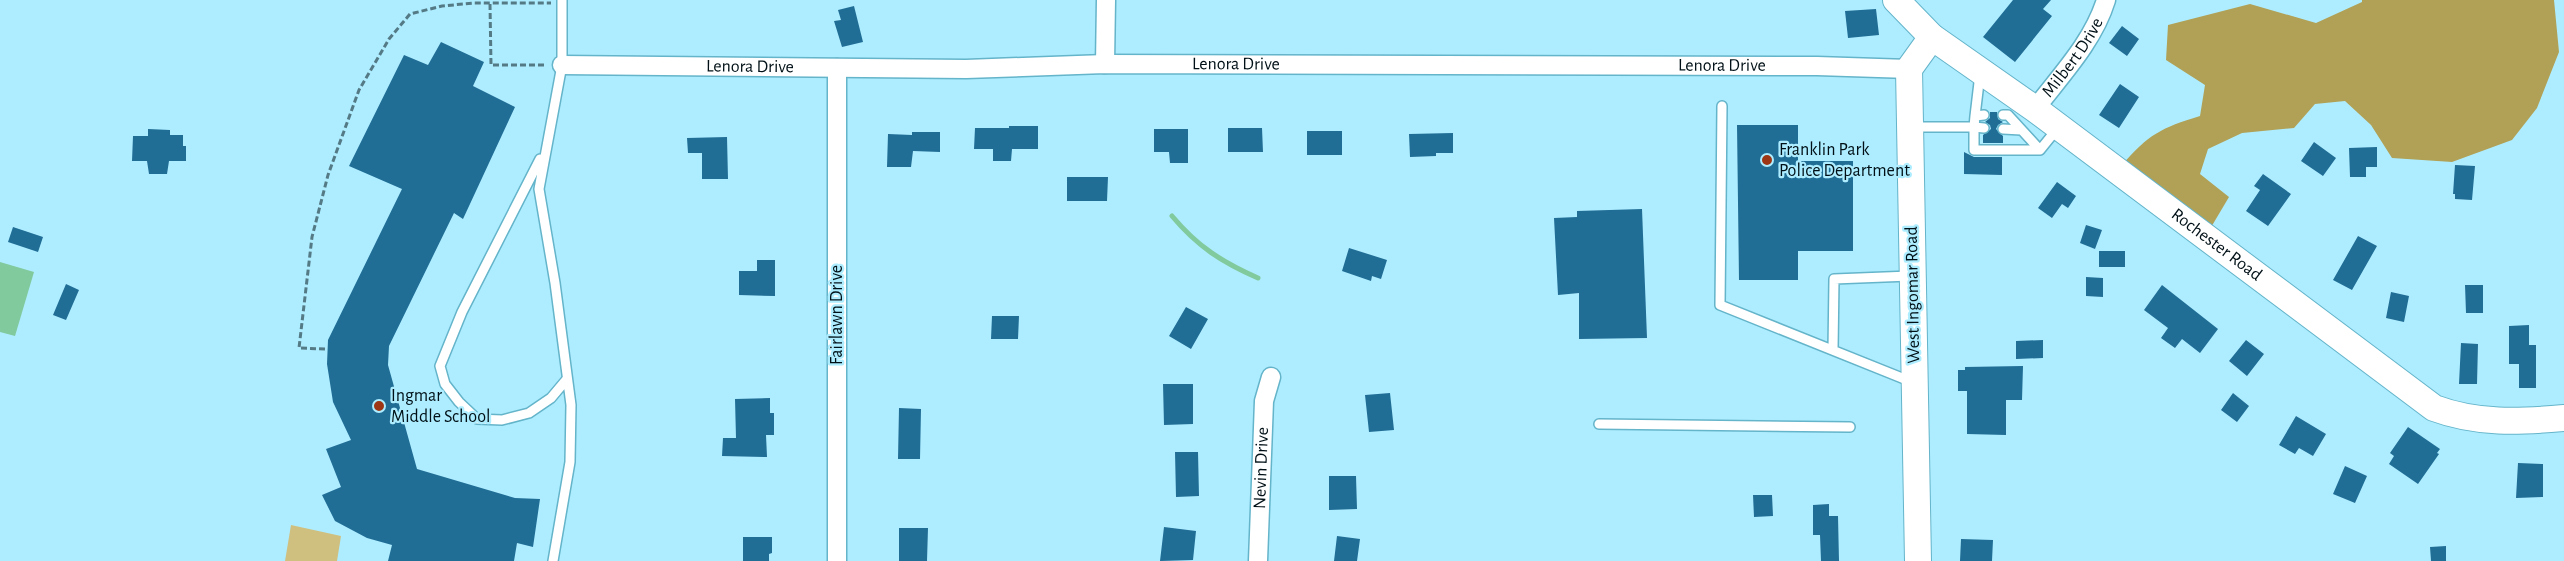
<svg xmlns="http://www.w3.org/2000/svg" width="2564" height="561" viewBox="0 0 2564 561" font-family="'Alegreya Sans',sans-serif">
<style>
.green{fill:#cfc080}
.forest{fill:#b1a156}
.water{fill:#81ca9e}
.lines{fill:none;stroke-linecap:round;stroke-linejoin:round}
.stream{stroke:#81ca9e;stroke-width:5}
.building{fill:#206d96}
.lane-casing{stroke:#64b4ca;stroke-width:12}
.street-casing{stroke:#64b4ca;stroke-width:21}
.secondary-casing{stroke:#64b4ca;stroke-width:28}
.path{stroke:#547a86;stroke-width:3;stroke-dasharray:6 3;stroke-linecap:butt}
.lane{stroke:#fff;stroke-width:9}
.street{stroke:#fff;stroke-width:18}
.secondary{stroke:#fff;stroke-width:26}
.poi-dot{fill:#9d3615;stroke:#aeedff;stroke-width:2}
.labels{text-anchor:middle;dominant-baseline:central;stroke-width:4.5;stroke-linejoin:round;paint-order:stroke}
.street-label{font-size:18px;fill:#001016;stroke:#aeedff}
.poi-label{font-size:18px;fill:#001016;stroke:#aeedff;text-anchor:start}
</style>
<rect width="100%" height="100%" fill="#aeedff"/>
<path class="green" d="M 291,525 L 341,536 L 337,561 L 285,561 Z"/>
<path class="forest" d="M 2362,0 L 2554,0 L 2559,52 L 2537,108 L 2512,140 L 2452,162 L 2392,158 L 2371,125 L 2345,101 L 2315,104 L 2294,128 L 2242,133 L 2208,149 L 2200,174 L 2229,197 L 2210,229 L 2122,165 C 2149,134 2161,128 2200,116 L 2205,85 L 2166,60 L 2168,25 L 2250,4 L 2316,23 L 2362,2 Z"/>
<path class="water" d="M 0,262 L 34,272 L 15,336 L 0,332 Z"/>
<g class="lines">
<path class="stream" d="M 1172,216 C 1198,247 1222,262 1258,278"/>
</g>
<path class="building" d="M 2013,0 L 2051,0 L 2043,9 L 2052,16 L 2015,62 L 1983,37 Z
M 854,6 L 863,42 L 842,47 L 834,21 L 841,20 L 838,10 Z
M 1876,9 L 1879,35 L 1848,38 L 1845,11 Z
M 2122,26 L 2139,39 L 2127,56 L 2109,43 Z
M 441,42 L 484,62 L 473,86 L 515,107 L 463,219 L 454,213 L 389,346 L 388,365 L 417,469 L 515,498 L 540,499 L 533,547 L 517,543 L 514,561 L 388,561 L 392,545 L 367,538 L 335,521 L 322,495 L 341,487 L 326,449 L 351,440 L 333,402 L 327,364 L 328,340 L 402,189 L 349,166 L 404,55 L 428,65 Z
M 2120,84 L 2139,97 L 2119,128 L 2099,115 Z
M 1990,112 L 1997,112 L 1998,119 L 2003,122 L 1998,125 L 1996,129 L 2003,136 L 2003,143 L 1983,143 L 1983,135 L 1991,129 L 1990,125 L 1985,122 L 1990,118 Z
M 1737,125 L 1798,125 L 1798,161 L 1853,161 L 1853,251 L 1798,251 L 1798,280 L 1739,280 Z
M 1009,126 L 1038,126 L 1038,149 L 1012,149 L 1011,161 L 993,161 L 993,149 L 974,149 L 975,128 L 1009,128 Z
M 1228,128 L 1262,128 L 1263,152 L 1228,152 Z
M 148,129 L 170,130 L 170,135 L 183,135 L 183,146 L 186,146 L 186,161 L 169,161 L 167,174 L 149,174 L 147,161 L 132,161 L 133,136 L 148,136 Z
M 1154,129 L 1188,129 L 1188,163 L 1170,163 L 1169,152 L 1154,152 Z
M 1307,131 L 1342,131 L 1342,155 L 1307,155 Z
M 912,132 L 940,132 L 940,152 L 913,151 L 911,167 L 887,167 L 888,134 L 912,135 Z
M 1453,133 L 1453,153 L 1436,153 L 1436,156 L 1410,157 L 1409,134 Z
M 727,137 L 728,179 L 702,179 L 702,153 L 688,153 L 687,138 Z
M 2314,142 L 2336,158 L 2323,176 L 2301,161 Z
M 2377,147 L 2377,167 L 2366,167 L 2366,177 L 2350,177 L 2349,148 Z
M 1964,152 L 1974,157 L 2002,157 L 2002,175 L 1964,174 Z
M 2455,165 L 2475,166 L 2472,200 L 2455,199 L 2455,194 L 2453,194 Z
M 2263,174 L 2291,194 L 2268,226 L 2246,211 L 2260,190 L 2254,186 Z
M 1067,177 L 1108,177 L 1107,201 L 1067,201 Z
M 2057,182 L 2076,196 L 2068,208 L 2062,204 L 2052,218 L 2038,208 Z
M 1642,209 L 1647,338 L 1579,339 L 1579,293 L 1558,295 L 1554,218 L 1577,217 L 1577,211 Z
M 2086,225 L 2102,230 L 2095,249 L 2080,243 Z
M 13,227 L 43,237 L 38,252 L 8,242 Z
M 2358,236 L 2377,246 L 2352,290 L 2333,280 Z
M 1349,248 L 1387,260 L 1381,279 L 1372,276 L 1371,281 L 1342,271 Z
M 2099,251 L 2125,251 L 2125,267 L 2099,267 Z
M 757,260 L 775,260 L 775,296 L 739,295 L 739,271 L 757,271 Z
M 2086,277 L 2103,278 L 2103,297 L 2086,296 Z
M 66,284 L 79,290 L 66,320 L 53,315 Z
M 2162,285 L 2218,329 L 2200,353 L 2182,339 L 2175,348 L 2161,338 L 2168,328 L 2144,310 Z
M 2465,285 L 2483,285 L 2483,313 L 2466,313 Z
M 2391,292 L 2409,296 L 2404,322 L 2386,318 Z
M 1186,307 L 1208,319 L 1191,349 L 1169,336 Z
M 992,316 L 1019,316 L 1018,339 L 991,339 Z
M 2529,325 L 2529,345 L 2536,345 L 2536,388 L 2519,388 L 2519,364 L 2509,364 L 2509,326 Z
M 2043,340 L 2043,358 L 2016,359 L 2016,341 Z
M 2246,340 L 2264,354 L 2247,376 L 2229,361 Z
M 2461,343 L 2478,344 L 2477,384 L 2459,384 Z
M 2023,366 L 2022,400 L 2006,400 L 2006,435 L 1967,434 L 1967,391 L 1958,391 L 1958,370 L 1965,370 L 1965,367 Z
M 1163,384 L 1193,384 L 1193,424 L 1164,425 Z
M 1390,393 L 1394,430 L 1369,432 L 1365,395 Z
M 2233,393 L 2249,406 L 2237,422 L 2221,410 Z
M 770,398 L 770,413 L 774,413 L 774,435 L 766,435 L 767,457 L 722,456 L 723,438 L 736,438 L 735,399 Z
M 899,408 L 921,409 L 920,459 L 898,459 Z
M 2296,416 L 2326,434 L 2313,456 L 2299,448 L 2295,454 L 2279,445 Z
M 2408,427 L 2440,449 L 2437,453 L 2439,454 L 2418,484 L 2389,464 L 2394,456 L 2390,453 Z
M 1175,452 L 1198,452 L 1199,496 L 1176,497 Z
M 2518,463 L 2543,464 L 2543,497 L 2516,498 Z
M 2345,466 L 2367,476 L 2355,503 L 2333,494 Z
M 1329,476 L 1356,476 L 1357,509 L 1329,510 Z
M 1753,495 L 1772,495 L 1773,516 L 1754,517 Z
M 1829,504 L 1829,516 L 1838,516 L 1839,561 L 1821,561 L 1820,535 L 1813,535 L 1813,505 Z
M 1164,527 L 1196,531 L 1193,560 L 1160,561 Z
M 899,528 L 928,528 L 927,561 L 899,561 Z
M 1337,536 L 1360,539 L 1357,561 L 1334,561 Z
M 743,537 L 772,537 L 772,553 L 769,554 L 769,561 L 743,561 Z
M 1961,539 L 1993,540 L 1992,561 L 1960,561 Z
M 2446,546 L 2446,561 L 2431,561 L 2430,547 Z"/>
<g class="lines">
<defs>
<path id="lane" d="M 1722,106 L 1720,305 L 1912,382
M 2003,115 L 2008,115 L 2040,150
M 1975,116 L 1980,74
M 1910,127 L 1974,127 L 1974,150 L 2040,150 L 2057,129
M 1984,128 L 1974,127 L 1975,116 L 1984,115
M 2003,129 L 2021,130
M 540,159 L 462,312 L 440,366 L 445,384 L 459,402 L 477,419 L 502,420 L 529,413 L 551,398 L 567,379
M 1833,350 L 1834,279 L 1910,276
M 1599,424 L 1850,427
M 553,561 L 570,462 L 571,405 L 555,283 L 539,189 L 562,65 L 562,0"/>
<g id="street">
<path d="M 1105,64 L 1106,0"/>
<path id="s1" d="M 562,65 L 966,69 L 1105,64 L 1817,66 L 1909,69"/>
<path d="M 837,68 L 837,561"/>
<path id="s2" d="M 2035,109 C 2061,75 2093,42 2106,0"/>
<path id="s3" d="M 1258,561 L 1264,401 L 1271,377"/>
</g>
<g id="secondary">
<path id="s4" d="M 1896,0 L 1932,37 L 2035,109 L 2434,408 C 2477,424 2519,422 2564,418"/>
<path d="M 1918,561 L 1909,69 L 1932,37"/>
</g>
</defs>
<use href="#lane" class="lane-casing"/>
<use href="#street" class="street-casing"/>
<use href="#secondary" class="secondary-casing"/>
<path class="path" d="M 490,4 L 491,65 L 545,65
M 325,349 L 299,348 L 312,237 L 328,175 L 359,90 L 389,39 L 410,14 L 442,6 L 474,3 L 551,3"/>
<use href="#lane" class="lane"/>
<use href="#street" class="street"/>
<use href="#secondary" class="secondary"/>
</g>
<g class="poi-dot">
<circle cx="1767" cy="160" r="6"/>
<circle cx="379" cy="406" r="6"/>
</g>
<g class="labels">
<g class="street-label">
<text stroke="none"><textPath href="#s2" startOffset="64">Milbert Drive</textPath></text>
<text stroke="none"><textPath href="#s1" startOffset="674">Lenora Drive</textPath></text>
<text stroke="none"><textPath href="#s1" startOffset="1160">Lenora Drive</textPath></text>
<text stroke="none"><textPath href="#s1" startOffset="188">Lenora Drive</textPath></text>
<text stroke="none"><textPath href="#s4" startOffset="404">Rochester Road</textPath></text>
<text transform="translate(1913 295) rotate(-91)">West Ingomar Road</text>
<text transform="translate(837 315) rotate(-90)">Fairlawn Drive</text>
<text stroke="none"><textPath href="#s3" startOffset="93">Nevin Drive</textPath></text>
</g>
<g class="poi-label">
<text x="1779" y="150">Franklin Park<tspan x="1779" dy="21">Police Department</tspan></text>
<text x="391" y="396">Ingmar<tspan x="391" dy="21">Middle School</tspan></text>
</g>
</g>
</svg>
